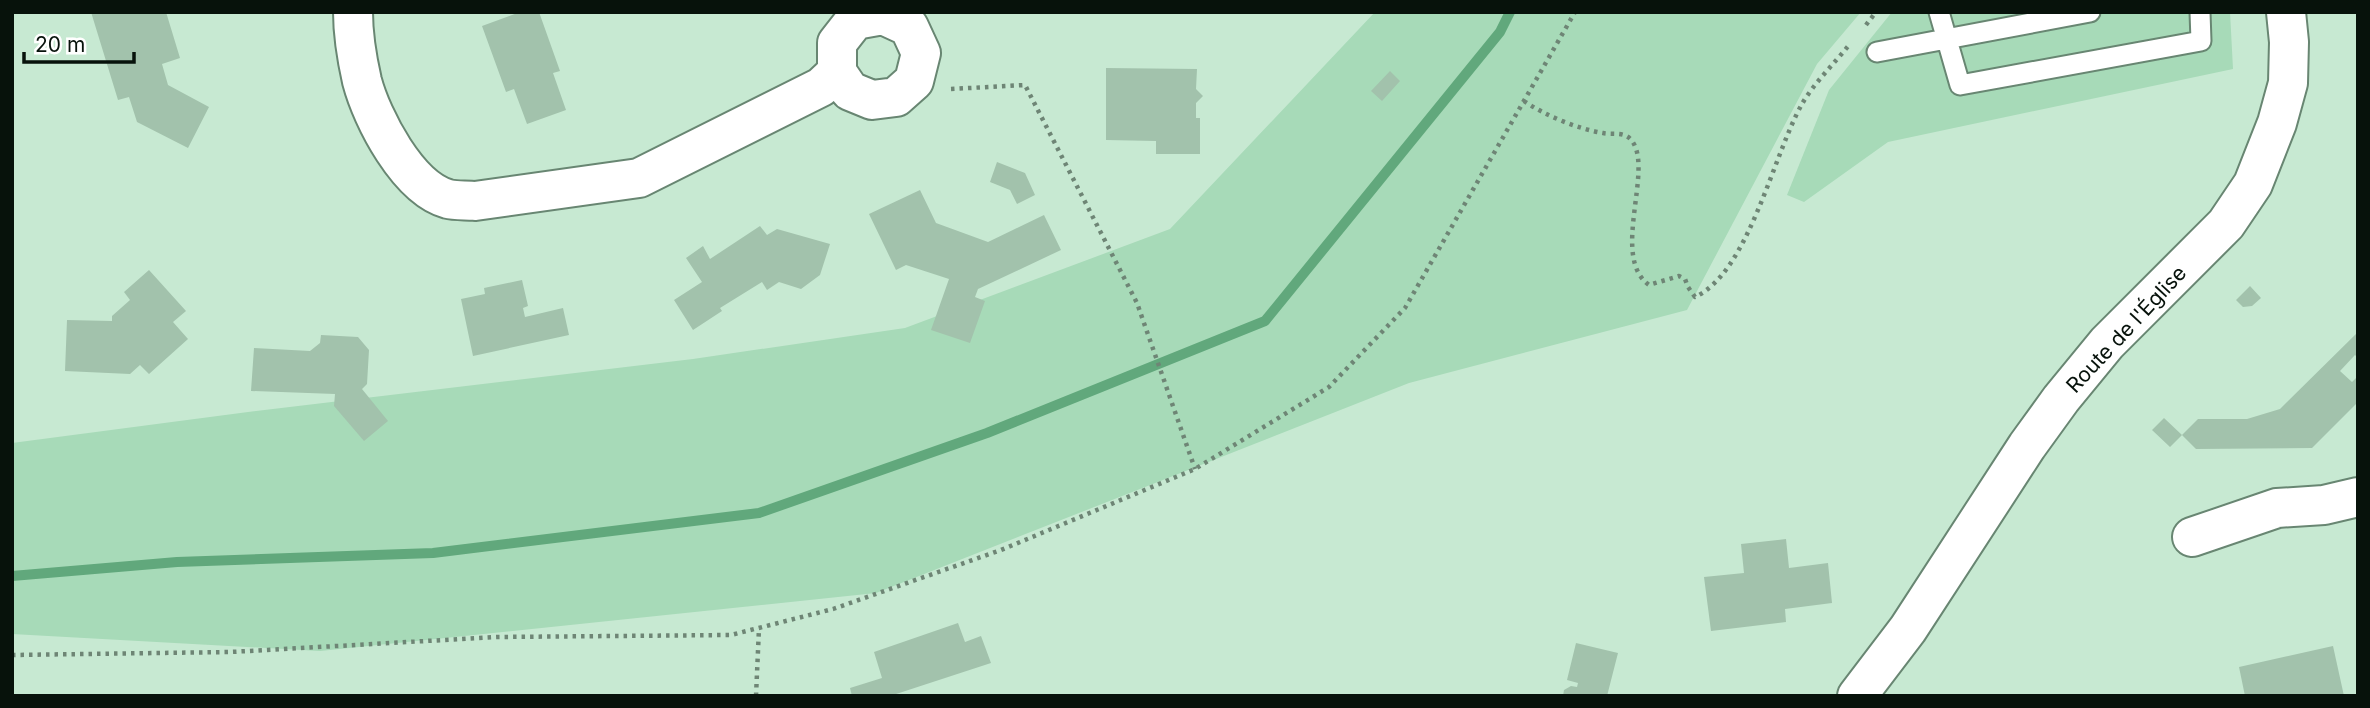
<svg xmlns="http://www.w3.org/2000/svg" width="2370" height="708" viewBox="0 0 2370 708" font-family="Inter,sans-serif">
<style>
.green{fill:#a7dab8}
.lines{fill:none;stroke-linecap:round;stroke-linejoin:round}
.stream{stroke:#61a87c;stroke-width:10}
.building{fill:#a2c2ac}
.service-casing{stroke:#688672;stroke-width:23}
.minor-casing{stroke:#688672;stroke-width:42}
.path{stroke:#6e8575;stroke-width:4.5;stroke-dasharray:3.5 5;stroke-linecap:butt}
.service{stroke:#fff;stroke-width:19}
.minor{stroke:#fff;stroke-width:38}
.labels{text-anchor:middle;dominant-baseline:central;stroke-width:5;stroke-linejoin:round;paint-order:stroke}
.street-label{font-size:21px;fill:#07120b;stroke:#fff}
</style>
<rect width="100%" height="100%" fill="#c7e9d2"/>
<path class="green" d="M 1375,12 L 1861,12 L 1817,64 L 1687,310 L 1409,383 L 876,593 L 320,651 L 12,634 L 12,443 L 248,412 L 693,359 L 905,328 L 1170,229 Z
M 1892,12 L 2230,12 L 2233,69 L 1888,142 L 1804,202 L 1787,195 L 1829,90 Z"/>
<g class="lines">
<path class="stream" d="M 12,576 L 177,562 L 433,553 L 759,513 L 987,433 L 1265,321 L 1500,32 L 1510,12"/>
</g>
<path class="building" d="M 91,12 L 166,12 L 180,58 L 162,64 L 168,85 L 209,107 L 188,148 L 137,122 L 129,97 L 118,100 Z
M 520,12 L 539,12 L 560,71 L 553,73 L 566,110 L 527,124 L 514,89 L 506,92 L 482,26 Z
M 1106,68 L 1197,69 L 1196,89 L 1203,96 L 1196,103 L 1196,118 L 1200,118 L 1200,154 L 1156,154 L 1156,141 L 1106,140 Z
M 1390,71 L 1400,81 L 1382,101 L 1371,91 Z
M 997,162 L 1025,173 L 1035,195 L 1017,204 L 1010,190 L 990,182 Z
M 920,190 L 936,223 L 988,242 L 1044,215 L 1061,250 L 978,289 L 975,297 L 985,301 L 970,343 L 931,330 L 949,279 L 906,265 L 896,270 L 869,214 Z
M 760,226 L 767,235 L 777,229 L 830,244 L 820,275 L 801,289 L 779,282 L 767,290 L 762,282 L 720,308 L 722,311 L 693,330 L 674,300 L 702,282 L 686,258 L 703,246 L 710,259 Z
M 149,270 L 186,311 L 173,322 L 188,339 L 149,374 L 140,365 L 130,374 L 65,371 L 67,320 L 112,321 L 112,316 L 130,300 L 124,292 Z
M 522,280 L 528,306 L 523,308 L 525,317 L 563,308 L 569,335 L 473,356 L 461,299 L 485,294 L 484,288 Z
M 2250,286 L 2261,298 L 2252,306 L 2243,307 L 2236,300 Z
M 2358,332 L 2358,358 L 2355,355 L 2340,371 L 2352,382 L 2358,376 L 2358,402 L 2312,448 L 2196,449 L 2182,435 L 2170,447 L 2152,430 L 2164,418 L 2182,435 L 2198,419 L 2247,419 L 2280,409 Z
M 321,335 L 358,337 L 369,350 L 367,384 L 362,389 L 388,421 L 364,441 L 334,406 L 335,394 L 251,391 L 254,348 L 310,351 L 320,343 Z
M 1786,539 L 1789,568 L 1828,563 L 1832,603 L 1785,609 L 1786,622 L 1711,631 L 1704,577 L 1744,573 L 1741,544 Z
M 958,623 L 965,642 L 981,636 L 991,663 L 890,696 L 852,696 L 850,688 L 882,678 L 874,652 Z
M 1576,643 L 1618,653 L 1607,696 L 1563,696 L 1564,690 L 1571,686 L 1577,687 L 1578,683 L 1567,680 Z
M 2333,646 L 2344,696 L 2245,696 L 2239,667 Z"/>
<g class="lines">
<defs>
<path id="service" d="M 1939,12 L 1960,85 L 2201,41 L 2200,12
M 1877,52 L 2090,12"/>
<path id="minor" d="M 353,12 C 353,35 357,59 362,81 C 372,119 408,188 448,199 C 456,201 467,200 475,201 L 639,178 L 821,87 L 837,72
M 883,15 L 909,27 L 921,53 L 914,81 L 896,97 L 872,100 L 850,91 L 837,72 L 837,43 L 855,20 Z
M 2192,537 L 2277,508 L 2324,505 L 2358,497
M 1857,696 L 1908,629 L 2027,446 L 2061,399 L 2107,343 L 2226,224 L 2253,184 L 2277,123 L 2288,83 L 2289,42 L 2286,12"/>
</defs>
<use href="#service" class="service-casing"/>
<use href="#minor" class="minor-casing"/>
<path class="path" d="M 1866,25 L 1876,12
M 951,89 L 1025,85 L 1137,303 L 1195,469
M 1524,101 C 1544,115 1578,129 1603,133 C 1613,135 1625,131 1632,141 C 1654,170 1610,257 1649,285 L 1679,276 L 1685,279 L 1688,287 L 1695,297 C 1749,272 1773,155 1802,104 C 1814,83 1834,64 1849,45
M 12,655 L 230,652 L 497,637 L 731,635 L 833,609 L 1001,550 L 1195,469 L 1329,387 L 1405,308 L 1575,12
M 756,696 L 759,628"/>
<use href="#service" class="service"/>
<use href="#minor" class="minor"/>
</g>
<g class="labels">
<g class="street-label">
<text transform="translate(2126 329) rotate(-47)">Route de l'Église</text>
</g>
</g>
<rect width="2370" height="708" fill="none" stroke="#07120b" stroke-width="28"/>
<path d="M24 52v10h110v-10" fill="none" stroke="#07120b" stroke-width="3.5"/>
<text x="35" y="52" font-size="21" fill="#07120b" stroke="#ffffff" stroke-width="5" paint-order="stroke">20 m</text>
</svg>
